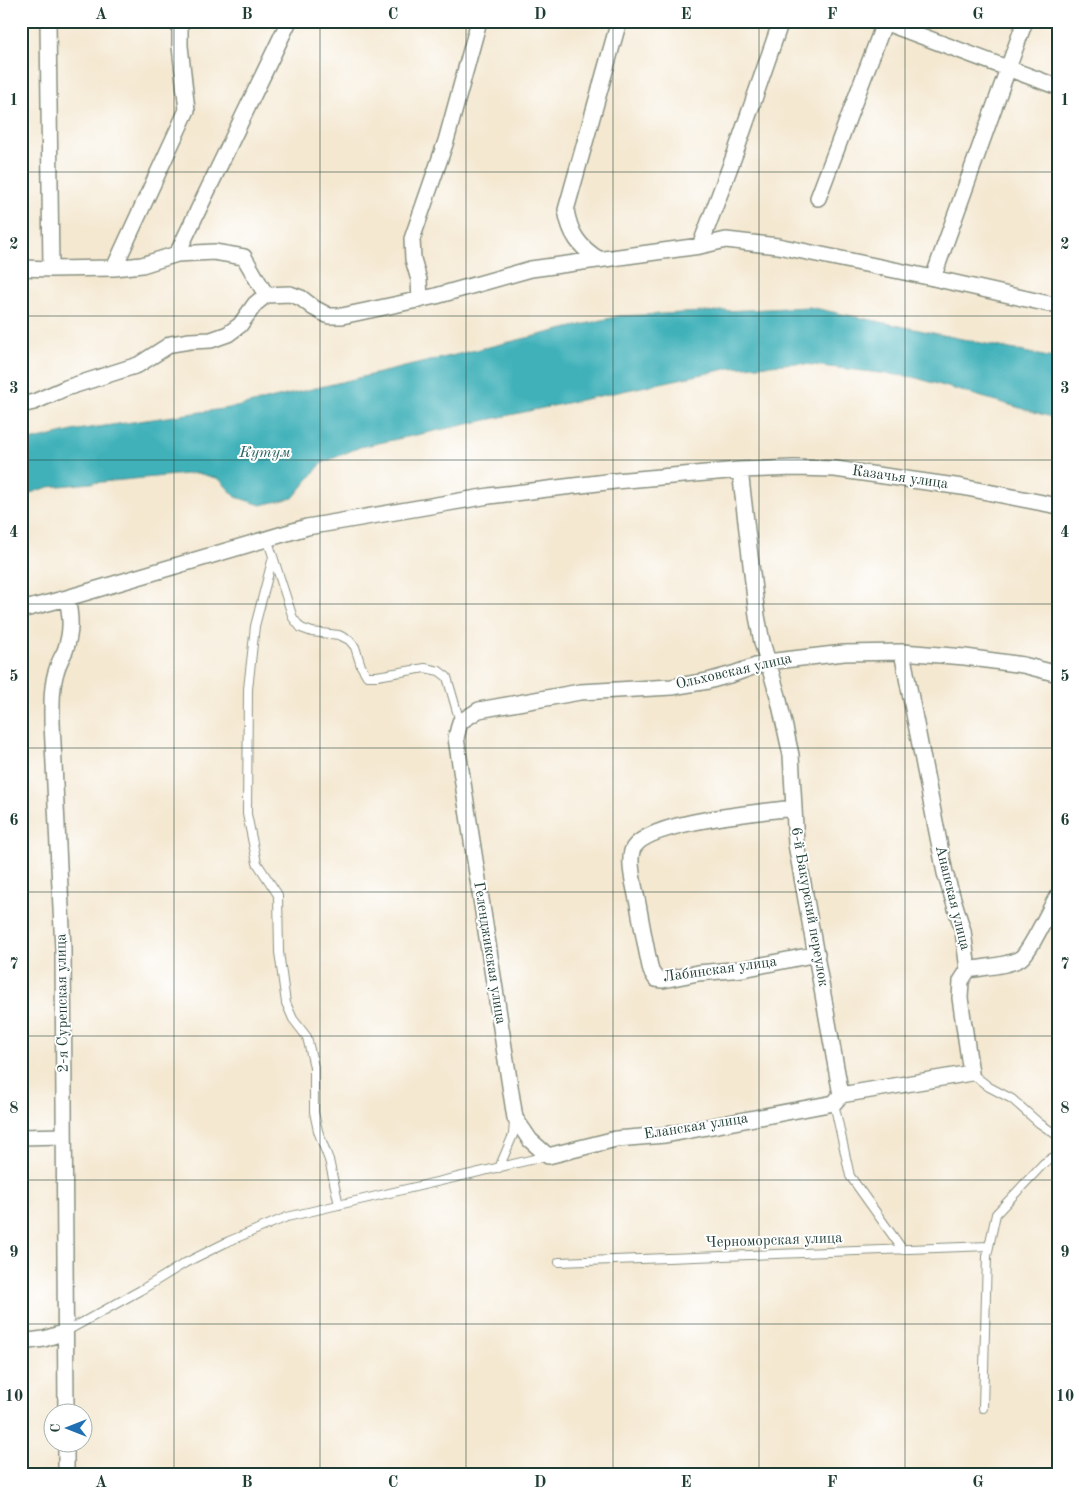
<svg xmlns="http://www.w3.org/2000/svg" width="1079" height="1495" viewBox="0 0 1079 1495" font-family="'Old Standard TT',serif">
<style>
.water{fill:#41b1b9;stroke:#307776}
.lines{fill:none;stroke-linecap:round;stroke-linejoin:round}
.service-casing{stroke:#8a9282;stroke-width:10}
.minor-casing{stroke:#8a9282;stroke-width:18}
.service{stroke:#fff;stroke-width:8}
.minor{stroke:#fff;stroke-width:15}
.grid{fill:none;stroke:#1f3d34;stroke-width:1;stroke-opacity:0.55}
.labels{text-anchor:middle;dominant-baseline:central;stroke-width:4;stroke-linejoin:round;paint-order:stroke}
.street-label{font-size:15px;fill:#1f3d34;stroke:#fff}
.water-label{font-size:16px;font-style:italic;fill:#2b6663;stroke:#fff}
.neatline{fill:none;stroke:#1f3d34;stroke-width:2}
.grid-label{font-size:16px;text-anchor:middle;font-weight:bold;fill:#1f3d34}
</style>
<rect width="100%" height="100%" fill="#fff"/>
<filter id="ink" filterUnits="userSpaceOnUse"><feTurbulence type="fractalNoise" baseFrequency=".02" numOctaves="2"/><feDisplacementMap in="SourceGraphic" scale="10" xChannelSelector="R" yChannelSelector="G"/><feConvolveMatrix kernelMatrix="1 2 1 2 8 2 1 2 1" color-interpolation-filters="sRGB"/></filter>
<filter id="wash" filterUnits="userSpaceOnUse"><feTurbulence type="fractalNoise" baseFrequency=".0096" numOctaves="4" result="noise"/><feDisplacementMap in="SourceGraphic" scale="20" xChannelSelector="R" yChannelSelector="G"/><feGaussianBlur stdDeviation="1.12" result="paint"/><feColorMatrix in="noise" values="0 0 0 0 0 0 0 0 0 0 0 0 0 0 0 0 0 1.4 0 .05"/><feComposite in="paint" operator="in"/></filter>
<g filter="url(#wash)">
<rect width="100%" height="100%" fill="#f4e8d1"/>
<path class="water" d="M 809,307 L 1058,359 L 1058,419 L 913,377 L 796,363 L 731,368 L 360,447 L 322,463 L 293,498 L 261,505 L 236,497 L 219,479 L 197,473 L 49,487 L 21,496 L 21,443 L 77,430 L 236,407 L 619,316 Z"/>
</g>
<g filter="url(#ink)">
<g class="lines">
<defs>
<path id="service" d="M 267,538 L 293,618 L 301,628 L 312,632 L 339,635 L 349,640 L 355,647 L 361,666 L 367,676 L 377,676 L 425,668 L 439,671 L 447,677 L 460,722
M 273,557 L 255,626 L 248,689 L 247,814 L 257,863 L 278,895 L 279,952 L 286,1003 L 293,1019 L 307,1037 L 314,1067 L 314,1112 L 318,1131 L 329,1160 L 339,1205
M 971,1073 L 989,1087 L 1012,1099 L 1039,1123 L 1058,1136
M 834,1103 L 850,1176 L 903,1250
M 499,1168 L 513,1135 L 514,1120
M 559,1262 L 989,1246
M 65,1332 L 141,1290 L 185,1263 L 229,1241 L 287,1217 L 547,1156
M 983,1408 L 987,1256 L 996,1214 L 1044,1163 L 1058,1154"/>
<path id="minor" d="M 48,21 L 51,269
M 881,21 L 1058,87
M 818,198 L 885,21
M 700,246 L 736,151 L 781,21
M 600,260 C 579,247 570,234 566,210 L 619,21
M 21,268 L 51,269 L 114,268 L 187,110 L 180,46 L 180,21
M 114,268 L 142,265 L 177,254 L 289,21
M 933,278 L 1025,21
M 266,295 L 290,294 L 301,298 L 314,308 L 329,316 L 342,316 L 436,296 L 531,269 L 700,246 L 726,240 L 778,246 L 933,278 L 1058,306
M 420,300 L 419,280 L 413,259 L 412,239 L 446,141 L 479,21
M 21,405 L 34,402 L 66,388 L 138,365 L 171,344 L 190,341 L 211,340 L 228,334 L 240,325 L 255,304 L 266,295 L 244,257 L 214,252 L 177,254
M 740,470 L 757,616 L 762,642 L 778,696 L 791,755 L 796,844 L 841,1095
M 21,610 L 67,598 L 307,527 L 489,496 L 615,481 L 740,470 L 794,468 L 835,469 L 962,487 L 1058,506
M 794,808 C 764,812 642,821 632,851 C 628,865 635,889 638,904 C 642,926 646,949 651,971 L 656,979 L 663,980 L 698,973 L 743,969 L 817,954
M 968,970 C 983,967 1009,966 1021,958 C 1031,950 1050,908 1058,895
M 841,1095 L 834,1103 L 665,1135 L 616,1139 L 548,1156 L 530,1140 L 515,1118 L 456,738 L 460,722 L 479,710 L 580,692 L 672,687 L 708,681 L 733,674 L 767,662 L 844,653 L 902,652 L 965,657 L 1023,665 L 1058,674
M 841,1095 L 971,1073 L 960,998 L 961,981 L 968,970 L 963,931 L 945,873 L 902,652
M 21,1137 L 64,1136
M 21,1342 L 44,1339 L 65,1332
M 66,1412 L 63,949 L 52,723 C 52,705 51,686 57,669 C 59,662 62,657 65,651 C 72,632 71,617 67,598
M 66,1442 L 66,1474"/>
</defs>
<use href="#service" class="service-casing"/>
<use href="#minor" class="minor-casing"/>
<use href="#service" class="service"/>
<use href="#minor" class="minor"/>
</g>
</g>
<path class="grid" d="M 174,21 L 174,1474M 320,21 L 320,1474M 466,21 L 466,1474M 613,21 L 613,1474M 759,21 L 759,1474M 905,21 L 905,1474M 21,172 L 1058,172M 21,316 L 1058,316M 21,460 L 1058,460M 21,604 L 1058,604M 21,748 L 1058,748M 21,892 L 1058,892M 21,1036 L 1058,1036M 21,1180 L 1058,1180M 21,1324 L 1058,1324"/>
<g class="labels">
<g class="street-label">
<text transform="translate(900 478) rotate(8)">Казачья улица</text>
<text transform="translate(734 672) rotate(-13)">Ольховская улица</text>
<text transform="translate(952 898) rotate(76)">Анапская улица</text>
<text transform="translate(809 907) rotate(80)">6-й Бакурский переулок</text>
<text transform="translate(489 953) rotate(81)">Геленджикская улица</text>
<text transform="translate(720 970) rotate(-8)">Лабинская улица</text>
<text transform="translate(63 1003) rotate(-91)">2-я Сурепская улица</text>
<text transform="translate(696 1127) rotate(-9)">Еланская улица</text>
<text transform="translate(774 1241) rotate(-2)">Черноморская улица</text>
</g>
<g class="water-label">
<text x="265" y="453">Кутум</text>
</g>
</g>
<rect width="1079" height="1495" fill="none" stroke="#fff" stroke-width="55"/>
<g transform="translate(68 1428) rotate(270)"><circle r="24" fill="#ffffff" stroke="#a5b1ae"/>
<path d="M0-4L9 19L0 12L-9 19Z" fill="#1f6fb2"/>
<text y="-8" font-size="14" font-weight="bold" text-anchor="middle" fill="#1f3d34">С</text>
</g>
<rect x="28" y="28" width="1024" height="1440" class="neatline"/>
<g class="grid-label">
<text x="101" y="19">A</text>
<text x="247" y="19">B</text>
<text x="393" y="19">C</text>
<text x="540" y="19">D</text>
<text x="686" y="19">E</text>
<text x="832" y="19">F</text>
<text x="978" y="19">G</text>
<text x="14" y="105">1</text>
<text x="1065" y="105">1</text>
<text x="14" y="249">2</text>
<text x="1065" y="249">2</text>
<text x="14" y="393">3</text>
<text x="1065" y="393">3</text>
<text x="14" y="537">4</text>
<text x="1065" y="537">4</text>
<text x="14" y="681">5</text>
<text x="1065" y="681">5</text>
<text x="14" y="825">6</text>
<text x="1065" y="825">6</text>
<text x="14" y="969">7</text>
<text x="1065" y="969">7</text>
<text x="14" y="1113">8</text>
<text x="1065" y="1113">8</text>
<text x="14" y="1257">9</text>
<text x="1065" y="1257">9</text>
<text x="14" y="1401">10</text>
<text x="1065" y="1401">10</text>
<text x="101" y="1487">A</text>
<text x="247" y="1487">B</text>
<text x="393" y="1487">C</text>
<text x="540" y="1487">D</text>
<text x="686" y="1487">E</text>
<text x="832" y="1487">F</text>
<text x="978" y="1487">G</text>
</g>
</svg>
